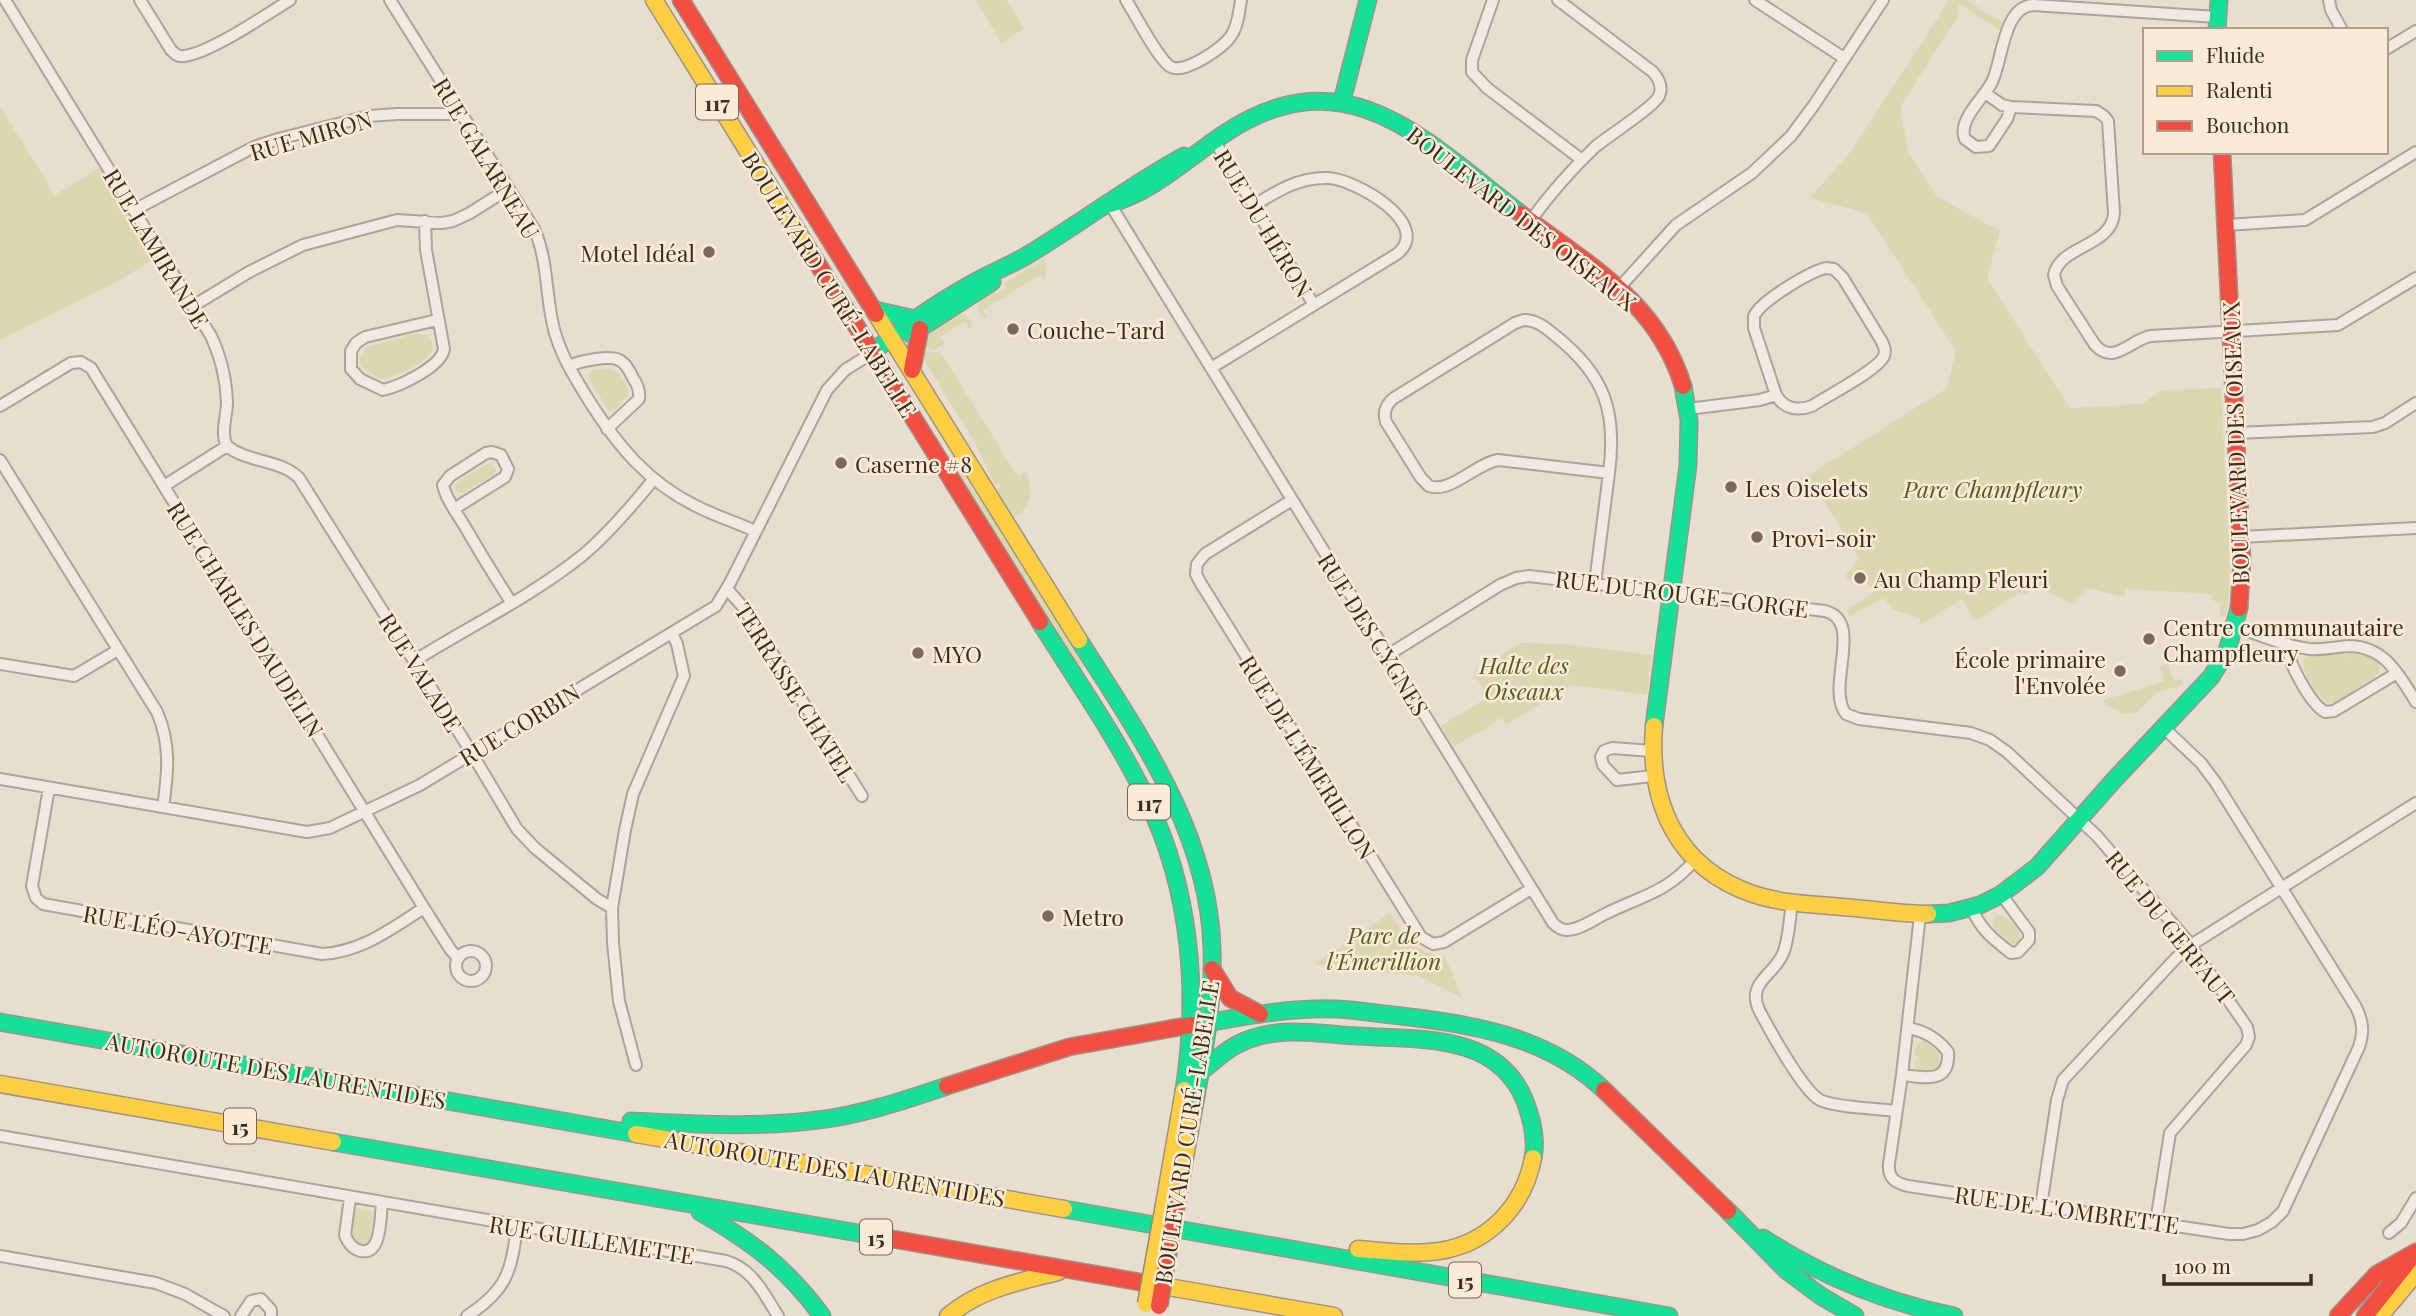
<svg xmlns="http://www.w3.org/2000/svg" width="2416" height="1316" viewBox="0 0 2416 1316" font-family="'Playfair Display',serif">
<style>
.green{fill:#dbd7b1}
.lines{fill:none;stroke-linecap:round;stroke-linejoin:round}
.street-casing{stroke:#aea398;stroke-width:14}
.fast-casing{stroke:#9d9388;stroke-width:19}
.slow-casing{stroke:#9d9388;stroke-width:19}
.jam-casing{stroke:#9d9388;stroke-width:19}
.street{stroke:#f0eae2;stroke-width:10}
.fast{stroke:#16e098;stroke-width:16}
.slow{stroke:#ffcf43;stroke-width:16}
.jam{stroke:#f24e42;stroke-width:16}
.slow-bridge-casing{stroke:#93897f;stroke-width:19;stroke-linecap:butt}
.jam-bridge-casing{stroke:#93897f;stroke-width:19;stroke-linecap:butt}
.slow-bridge{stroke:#ffcf43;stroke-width:16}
.jam-bridge{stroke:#f24e42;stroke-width:16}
.poi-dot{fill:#7a695c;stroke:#f9ebd6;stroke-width:2.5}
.labels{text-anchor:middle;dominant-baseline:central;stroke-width:5;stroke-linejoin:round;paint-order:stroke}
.shield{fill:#f9ebd6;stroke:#766455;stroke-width:2}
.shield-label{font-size:21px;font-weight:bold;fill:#3e2a1e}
.street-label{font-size:23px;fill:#3e2a1e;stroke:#f9ebd6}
.poi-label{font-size:23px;fill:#3e2a1e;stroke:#f9ebd6;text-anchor:start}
.park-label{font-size:23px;font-style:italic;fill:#545d23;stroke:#f9ebd6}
</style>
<rect width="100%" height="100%" fill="#e8ded0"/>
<path class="green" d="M 976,0 L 1007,0 L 1024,29 L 1001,43 Z
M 1949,0 L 1967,0 L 2003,23 L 2001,31 L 1959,4 L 1957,18 L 1900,107 L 1908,152 L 1937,197 L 2000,231 L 1987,278 L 2070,408 L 2142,404 L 2163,390 L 2221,388 L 2230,560 L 2228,604 L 2225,617 L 2219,615 L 2221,602 L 2213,601 L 2212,594 L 2126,589 L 2124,597 L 2089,588 L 2073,604 L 2038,587 L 2022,596 L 2019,593 L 1977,620 L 1974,619 L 1962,599 L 1919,626 L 1920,618 L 1891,609 L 1884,598 L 1850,616 L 1846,611 L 1878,589 L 1871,588 L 1861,574 L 1849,581 L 1845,576 L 1859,558 L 1808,476 L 1947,388 L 1956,351 L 1866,213 L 1810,198 L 1852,150 Z
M 0,106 L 55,195 L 101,167 L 156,258 L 111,285 L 0,340 Z
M 1044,259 L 1046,263 L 1045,282 L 1040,275 L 983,310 L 987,318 L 982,317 L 978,310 L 980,300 L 995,291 L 997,294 L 1006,289 L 1003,284 Z
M 958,314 L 966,314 L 972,323 L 970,329 L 965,321 L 941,336 L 945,343 L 935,350 L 923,346 C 928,330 943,323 958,314 Z
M 417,333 L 428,335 C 447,358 403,372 386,379 L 379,378 L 362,368 L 359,357 L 367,347 Z
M 922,349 L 933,353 L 940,351 L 1018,477 L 1026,472 C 1033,488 1032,509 1014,517 L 999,493 L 997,489 L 1000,487 L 999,484 L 995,485 L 974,441 L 924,360 Z
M 611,368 C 620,371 628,385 629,394 L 615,410 L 609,411 L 587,376 L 592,370 Z
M 493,463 L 496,470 L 494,474 L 480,483 L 479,481 L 478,484 L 463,493 L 455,491 L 454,487 L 458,482 L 487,464 Z
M 954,463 L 998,525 L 1086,667 L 1080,671 L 951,464 Z
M 1521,643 L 1565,644 L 1652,655 L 1647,695 L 1571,685 L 1506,725 L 1502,718 L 1454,747 L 1441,726 L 1488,697 L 1473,672 Z
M 2343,654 L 2344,657 L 2346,657 L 2346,654 C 2358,654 2373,654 2380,665 L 2379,674 L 2337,702 L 2327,703 C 2318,697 2293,663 2308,656 C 2317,651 2333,654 2343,654 Z
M 2168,663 L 2173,680 L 2181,679 L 2183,685 L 2157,692 L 2136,713 L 2122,714 L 2102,701 L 2164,681 L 2160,667 Z
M 1390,913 C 1409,942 1411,949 1446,958 L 1462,998 L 1419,976 L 1391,973 L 1343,964 L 1313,965 Z
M 1997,915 C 2008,914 2020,929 2021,939 L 2018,943 L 2012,943 L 1994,929 L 1992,921 Z
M 1924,1040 L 1940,1054 L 1940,1066 C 1933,1072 1920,1073 1915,1066 L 1914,1060 L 1917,1060 L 1918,1056 L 1915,1055 L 1916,1046 Z
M 356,1209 L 374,1212 L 370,1239 L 363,1246 L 359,1244 L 352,1235 Z"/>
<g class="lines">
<defs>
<path id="street" d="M 5,0 L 211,336 C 221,357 226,378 227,402 C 227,417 220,433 227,446
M 140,0 L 171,50 C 175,54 178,57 184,56 C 209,54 267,14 290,0
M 390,0 L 534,229 C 549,261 545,299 555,333 C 562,357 575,378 588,399 C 617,445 647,482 696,506 C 715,516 736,522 755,531
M 1126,0 C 1135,14 1159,61 1171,67 C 1185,74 1223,48 1231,36 C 1238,26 1239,12 1241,0
M 1493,0 L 1472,60 L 1472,72 L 1487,88 L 1582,160
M 1755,0 L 1844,58
M 2329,0 L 2331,10 L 2342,30
M 2386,49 L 2416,31
M 1985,93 L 2002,105 L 2011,107 L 2096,111 L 2104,116 L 2108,121 L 2114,213 C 2112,247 2060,245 2054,275 L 2057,286 L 2095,345 C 2114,366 2131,339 2151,336 L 2338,325 L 2416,278
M 2011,107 L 2007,119 L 1989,146 L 1976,147 L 1965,139 C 1957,120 1984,98 1992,82 C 2003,59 2003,7 2033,5 L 2217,17
M 1214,140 L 1314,305
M 1110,204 L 1553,923 C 1557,927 1561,930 1567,930 C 1580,930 1596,918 1607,913 C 1644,895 1666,893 1695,860
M 134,210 L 254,147 L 278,139 L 369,116 L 397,114 L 449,114 L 459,110
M 1531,220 C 1550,194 1572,169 1595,147 C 1607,137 1655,106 1659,96 C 1663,87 1659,79 1653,72 L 1558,0
M 425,221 L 426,250 L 444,349 C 441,367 400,386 383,390 L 360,379 L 351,369 L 351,351 L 356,343 L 365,337 L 437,320
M 2226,225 L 2305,220 L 2416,152
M 1826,268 L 1834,269 L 1843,278 L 1881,340 C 1884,346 1886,350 1884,356 C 1878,370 1827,396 1812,406 C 1798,411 1784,409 1776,395 L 1754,328 L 1754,316 C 1761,301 1809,272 1826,268 Z
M 1619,288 L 1676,225 L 1752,173 L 1791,136 L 1814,105 L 1883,0
M 193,306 L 249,272 L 303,245 L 397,220 L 442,223 L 453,221 L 470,213 L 508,189
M 1524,320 C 1538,320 1547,329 1557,337 C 1605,376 1617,412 1609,473 L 1498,460 C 1475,464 1450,494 1429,486 L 1421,478 L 1386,422 C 1383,412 1386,404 1394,398 L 1515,323 Z
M 569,366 C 580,361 609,355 619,360 C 626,363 630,372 633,378 C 638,385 640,391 639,399 L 607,429
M 1211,368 L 1397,254 C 1434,224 1355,179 1328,178 C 1299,177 1277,191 1253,206
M 0,406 L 71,363 L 81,362 L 91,368 L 424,908 L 450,949 L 458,958
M 1688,409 L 1760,400 L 1776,395
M 2236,433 L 2373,427 L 2385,423 L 2416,403
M 227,446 C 248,463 280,459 299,478 L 465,742 L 517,829 L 535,848 L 597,899 L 612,908
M 0,460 L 157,712 C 171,744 168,774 163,807
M 164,486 L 227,446
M 1292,500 L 1205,554 L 1197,564 L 1196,574 L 1200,582 L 1421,937 L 1433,944 L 1444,942 L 1531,889
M 454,509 L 505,477 L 508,469 L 501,455 L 492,452 L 486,453 L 450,476 L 443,485 C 446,499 456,512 464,525 C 479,551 495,577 511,602
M 2241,537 L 2416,528
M 1595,583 L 1609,473
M 727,589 L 743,607 L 862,796
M 2236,627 C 2261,635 2284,646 2310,649 C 2323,650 2336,647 2348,646 C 2385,646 2399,675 2416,702
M 2288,644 C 2286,661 2311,704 2325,712 L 2334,711 L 2397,673
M 1388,655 L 1500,585 L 1516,578 L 1529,576 L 1825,611 C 1865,621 1825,687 1846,714 L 1859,719 L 1971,733 L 1990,740 L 2007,752 L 2097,836 L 2186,939 L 2247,1027 L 2249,1037 L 2246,1045 L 2170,1133 L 2156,1222
M 414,661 C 470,626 532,596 583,555 C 609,533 632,506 653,480
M 0,664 L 74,676 L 118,650
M 1652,751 L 1612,748 L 1604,751 L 1601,757 L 1603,765 L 1617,780 L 1653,776
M 0,779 L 307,832 L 330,828 L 420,785 L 716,606 L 730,583 L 827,390 L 845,370 L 872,353
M 49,788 L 32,886 L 36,898 L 43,904 L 322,954 C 362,952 392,928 424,908
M 1792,901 C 1790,917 1789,936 1784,951 C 1776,975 1746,981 1759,1010 C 1769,1029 1803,1091 1820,1100 C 1837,1108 1877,1108 1896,1111
M 1972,908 C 1979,928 1994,940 2011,953 L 2018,952 L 2029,940 L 2029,932 L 2001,894
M 1920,915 L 1902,1075 L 1889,1164 C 1888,1178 1895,1183 1908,1186 L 2229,1234 L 2243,1234 L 2258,1230 L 2272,1222 L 2283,1211 L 2359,1047 C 2364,1032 2363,1021 2356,1007 L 2216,783 L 2201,763 L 2164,728
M456 966a15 15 0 1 1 30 0a15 15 0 1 1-30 0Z
M 636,1065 L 619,1001 L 613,943 L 612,908 L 625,830 L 633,794 L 684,676 L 677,644 L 672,633
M 1902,1075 C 1924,1077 1950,1085 1948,1052 C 1937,1038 1925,1031 1908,1028
M 0,1136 L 726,1261 C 753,1269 764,1294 778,1316
M 350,1198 L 345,1235 C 348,1243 352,1249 361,1251 C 382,1255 380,1217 382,1203
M 2041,1206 L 2057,1100 L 2063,1080 L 2176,958 L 2191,945 L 2416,803
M 2389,1233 L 2401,1223 L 2416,1198
M 0,1256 L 156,1283 L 185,1294 L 224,1316
M 241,1316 L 251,1301 L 261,1299 L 271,1310 L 271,1316
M 467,1316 C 507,1290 511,1272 517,1227"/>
<path id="fast" d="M 2217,30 L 2219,0
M 1342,101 L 1368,0
M 1110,204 C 1156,190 1187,158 1227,132 C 1348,53 1428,143 1521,214
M 875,310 L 915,319
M 911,334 L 992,282
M 872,353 C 903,326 937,303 973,283 C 990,273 1009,266 1026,256 C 1080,224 1129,186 1184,156
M 1040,622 C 1076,680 1118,739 1147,800 C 1191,890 1199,992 1184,1090
M 1079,640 C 1139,735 1209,832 1212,949 C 1214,1004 1203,1059 1193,1113
M 1654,726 L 1688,465 L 1689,420 L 1683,386
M 1928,914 L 1949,913 L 1980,905 L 2000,895 L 2037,867 L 2114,780 L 2211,677 L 2227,651 L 2239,608
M 0,1022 L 636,1134
M 1198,1024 C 1244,1017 1290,1007 1337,1009 C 1358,1010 1380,1014 1401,1016 C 1473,1024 1549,1037 1604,1090
M 1199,1073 C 1215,1061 1228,1047 1247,1040 C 1282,1026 1321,1034 1358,1036 C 1418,1040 1497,1032 1525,1101 C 1532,1120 1537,1139 1533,1158
M 631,1121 C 694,1124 755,1128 818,1120 C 861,1115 905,1100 947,1086
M 333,1142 L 881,1237
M 1064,1209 L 1669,1316
M 1728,1211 L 1786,1270 L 1821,1296 L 1855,1316
M 700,1212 C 751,1241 787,1268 822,1316
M 1763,1238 C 1823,1277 1884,1302 1954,1316"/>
<path id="slow" d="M 654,0 L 814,258
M 876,314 L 1079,640
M 1654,726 C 1648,803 1677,868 1753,894 C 1782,904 1813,904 1843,907 C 1871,909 1899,914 1928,914
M 0,1084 L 333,1142
M 636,1134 L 1064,1209
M 1164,1205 L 1184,1090
M 1176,1207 L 1193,1113
M 1358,1249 C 1385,1251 1412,1255 1439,1251 C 1488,1244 1524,1206 1533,1158
M 1157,1285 L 1334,1316
M 948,1316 C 980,1289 1018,1282 1058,1272
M 2380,1316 L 2416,1273"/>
<path id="jam" d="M 681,0 L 876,314
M 2222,152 L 2242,561 L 2239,608
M 1521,214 C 1588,265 1657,301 1683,386
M 814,258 L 1040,622
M 912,370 L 920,329
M 1212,969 L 1230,998 L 1260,1014
M 947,1086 L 1069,1047 L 1191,1025
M 1604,1090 L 1728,1211
M 881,1237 L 1157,1285
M 2338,1316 L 2377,1274 L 2416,1252
M 2365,1316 L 2408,1262"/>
</defs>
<use href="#street" class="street-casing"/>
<use href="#fast" class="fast-casing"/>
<use href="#slow" class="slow-casing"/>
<use href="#jam" class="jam-casing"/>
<use href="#street" class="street"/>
<use href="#fast" class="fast"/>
<use href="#slow" class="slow"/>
<use href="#jam" class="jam"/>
<defs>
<path id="slow-bridge" d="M 1146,1304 L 1164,1205"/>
<path id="jam-bridge" d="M 1159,1306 L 1176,1207"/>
</defs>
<use href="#slow-bridge" class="slow-bridge-casing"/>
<use href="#jam-bridge" class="jam-bridge-casing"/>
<use href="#slow-bridge" class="slow-bridge"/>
<use href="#jam-bridge" class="jam-bridge"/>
</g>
<g class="poi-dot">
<circle cx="709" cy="252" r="7"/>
<circle cx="1013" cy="329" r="7"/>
<circle cx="841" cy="463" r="7"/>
<circle cx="1731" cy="487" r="7"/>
<circle cx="1757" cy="537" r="7"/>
<circle cx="1860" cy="578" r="7"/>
<circle cx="2149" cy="639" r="7"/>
<circle cx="918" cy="653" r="7"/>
<circle cx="2120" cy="671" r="7"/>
<circle cx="1048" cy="916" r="7"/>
</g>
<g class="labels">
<g class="shield">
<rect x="696" y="84.5" width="42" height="35" rx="5"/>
<rect x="1128" y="784.5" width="42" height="35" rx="5"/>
<rect x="224" y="1108.5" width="32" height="35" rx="5"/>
<rect x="860" y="1219.5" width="32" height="35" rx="5"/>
<rect x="1449" y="1262.5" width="32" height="35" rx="5"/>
</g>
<g class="shield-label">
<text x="717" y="102">117</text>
<text x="1149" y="802">117</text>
<text x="240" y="1126">15</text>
<text x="876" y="1237">15</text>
<text x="1465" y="1280">15</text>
</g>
<g class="street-label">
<text transform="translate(311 135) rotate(-16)">RUE MIRON</text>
<text transform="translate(487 158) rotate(59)">RUE GALARNEAU</text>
<text transform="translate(1522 218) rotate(38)">BOULEVARD DES OISEAUX</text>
<text transform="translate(1264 223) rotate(59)">RUE DU HÉRON</text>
<text transform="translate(157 248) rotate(59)">RUE LAMIRANDE</text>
<text transform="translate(830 284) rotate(58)">BOULEVARD CURÉ-LABELLE</text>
<text transform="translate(2235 443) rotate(-92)">BOULEVARD DES OISEAUX</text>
<text transform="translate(1682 593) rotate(7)">RUE DU ROUGE-GORGE</text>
<text transform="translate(246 619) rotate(58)">RUE CHARLES DAUDELIN</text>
<text transform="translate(1374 634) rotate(58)">RUE DES CYGNES</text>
<text transform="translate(421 672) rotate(58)">RUE VALADE</text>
<text transform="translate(796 692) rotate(58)">TERRASSE CHATEL</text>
<text transform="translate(519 724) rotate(-31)">RUE CORBIN</text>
<text transform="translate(1308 757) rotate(58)">RUE DE L'ÉMERILLON</text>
<text transform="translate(2171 927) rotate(51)">RUE DU GERFAUT</text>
<text transform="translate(178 929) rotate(10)">RUE LÉO-AYOTTE</text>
<text transform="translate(276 1070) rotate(10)">AUTOROUTE DES LAURENTIDES</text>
<text transform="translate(1186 1132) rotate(-81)">BOULEVARD CURÉ-LABELLE</text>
<text transform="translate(835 1168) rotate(10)">AUTOROUTE DES LAURENTIDES</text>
<text transform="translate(2067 1209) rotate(8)">RUE DE L'OMBRETTE</text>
<text transform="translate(592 1239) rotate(9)">RUE GUILLEMETTE</text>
</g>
<g class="poi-label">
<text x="695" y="252" text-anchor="end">Motel Idéal</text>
<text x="1027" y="329">Couche-Tard</text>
<text x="855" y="463">Caserne #8</text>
<text x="1745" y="487">Les Oiselets</text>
<text x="1771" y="537">Provi-soir</text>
<text x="1874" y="578">Au Champ Fleuri</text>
<text x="2163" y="626">Centre communautaire<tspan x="2163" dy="26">Champfleury</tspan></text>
<text x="932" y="653">MYO</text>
<text x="2106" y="658" text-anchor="end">École primaire<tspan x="2106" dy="26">l'Envolée</tspan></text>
<text x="1062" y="916">Metro</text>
</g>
<g class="park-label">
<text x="1993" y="488">Parc Champfleury</text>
<text x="1524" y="664">Halte des<tspan x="1524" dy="26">Oiseaux</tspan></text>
<text x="1384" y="934">Parc de<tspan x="1384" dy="26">l'Émerillion</tspan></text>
</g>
</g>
<rect x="2143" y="28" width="245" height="126" fill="#f9ebd6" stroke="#ae9e8c" stroke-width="2"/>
<rect x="2157" y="51" width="35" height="10" fill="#16e098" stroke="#ae9e8c" stroke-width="2"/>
<text x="2206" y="63" font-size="21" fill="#3e2a1e">Fluide</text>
<rect x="2157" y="86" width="35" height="10" fill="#ffcf43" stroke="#ae9e8c" stroke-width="2"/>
<text x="2206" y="98" font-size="21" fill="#3e2a1e">Ralenti</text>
<rect x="2157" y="121" width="35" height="10" fill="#f24e42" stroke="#ae9e8c" stroke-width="2"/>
<text x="2206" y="133" font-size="21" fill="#3e2a1e">Bouchon</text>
<path d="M2164 1274v10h147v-10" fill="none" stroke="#3e2a1e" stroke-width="3.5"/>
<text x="2174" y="1274" font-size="21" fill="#3e2a1e" stroke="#f9ebd6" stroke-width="5" paint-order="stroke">100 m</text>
</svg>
